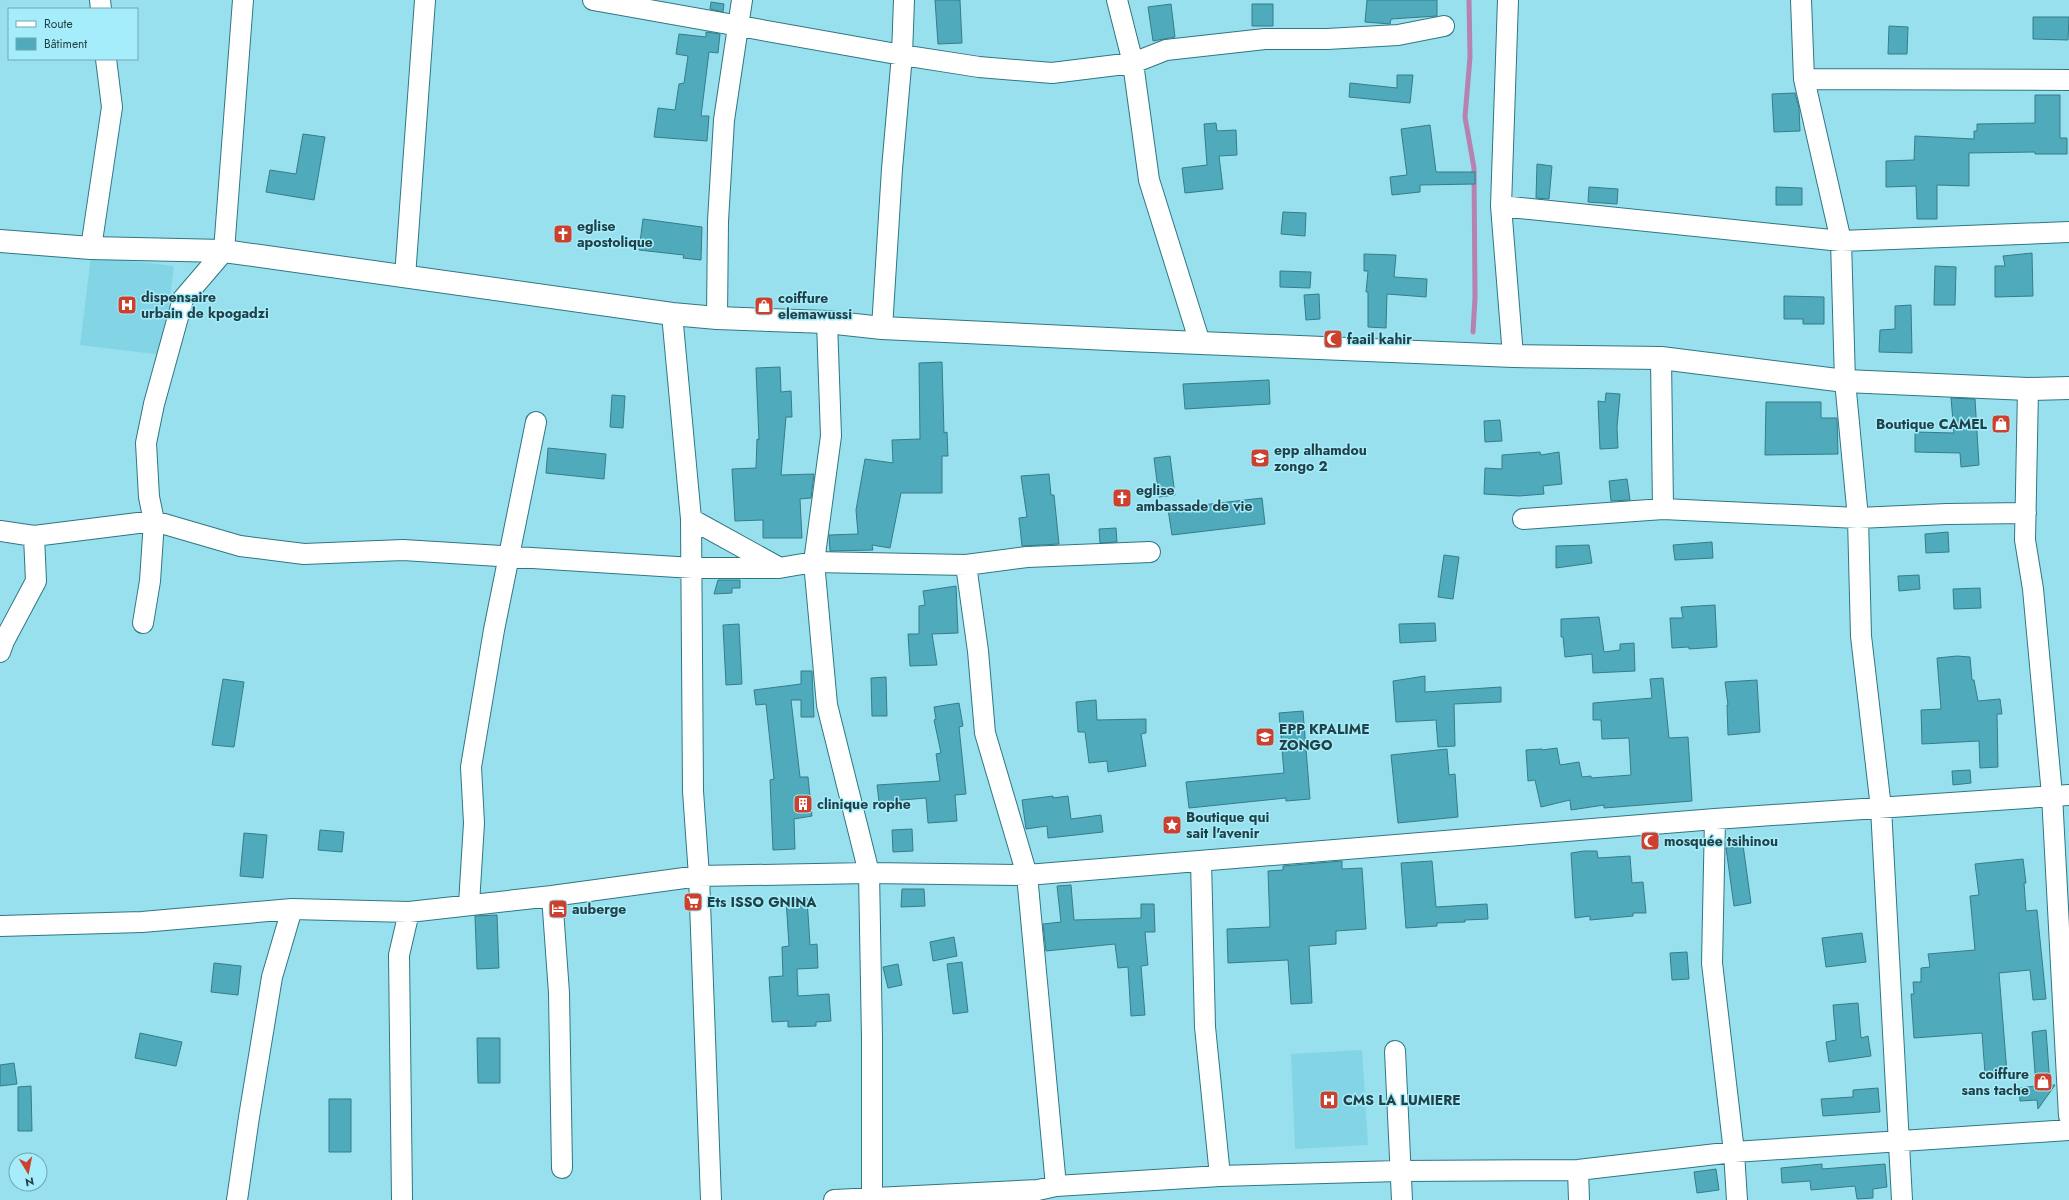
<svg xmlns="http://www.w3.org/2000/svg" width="2069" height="1200" viewBox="0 0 2069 1200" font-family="Jost,sans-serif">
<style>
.built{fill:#83d5e5}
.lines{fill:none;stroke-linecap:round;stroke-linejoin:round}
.stream{stroke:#b682b0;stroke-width:5}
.building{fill:#4faabb;stroke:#357d89}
.street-casing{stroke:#2e7783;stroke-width:22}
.secondary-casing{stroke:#2e7783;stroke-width:24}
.street{stroke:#fff;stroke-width:20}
.secondary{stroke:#fff;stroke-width:22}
.labels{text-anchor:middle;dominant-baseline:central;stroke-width:3;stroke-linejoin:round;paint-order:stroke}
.poi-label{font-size:14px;font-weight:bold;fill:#224045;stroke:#a5edfb;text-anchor:start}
</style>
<rect width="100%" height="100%" fill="#98e0ed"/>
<path class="built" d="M 91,256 L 174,266 L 163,355 L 80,345 Z
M 1362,1050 L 1368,1145 L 1295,1149 L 1291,1054 Z"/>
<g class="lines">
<path class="stream" d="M 1469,0 L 1470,57 L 1465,117 L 1474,168 L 1475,298 L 1473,332"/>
</g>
<path class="building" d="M 935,0 L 960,0 L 962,43 L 938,44 Z
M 1367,0 L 1437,0 L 1437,16 L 1391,19 L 1390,24 L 1365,22 Z
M 711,2 L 724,4 L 723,12 L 710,9 Z
M 1171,4 L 1175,37 L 1153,41 L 1148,7 Z
M 1252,4 L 1273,4 L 1273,26 L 1252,26 Z
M 2033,17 L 2069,17 L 2068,40 L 2033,39 Z
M 1889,26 L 1908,27 L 1907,54 L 1888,54 Z
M 706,32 L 720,34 L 718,53 L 709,52 L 701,116 L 709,116 L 707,141 L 654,137 L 658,108 L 675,110 L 679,84 L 684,83 L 688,56 L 676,54 L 679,34 L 706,37 Z
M 1397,75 L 1413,75 L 1410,103 L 1349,97 L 1350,83 L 1397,88 Z
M 1795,93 L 1799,108 L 1800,131 L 1774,132 L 1772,94 Z
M 2035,95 L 2060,95 L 2060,138 L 2067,138 L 2067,154 L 2035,154 L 2035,152 L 1969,153 L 1969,186 L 1937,185 L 1937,219 L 1917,219 L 1916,186 L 1886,187 L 1886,161 L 1914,160 L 1915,136 L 1974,139 L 1974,131 L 1977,131 L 1977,124 L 2035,123 Z
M 1216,123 L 1217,131 L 1236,130 L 1237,155 L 1219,156 L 1223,189 L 1185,193 L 1182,168 L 1207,165 L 1204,124 Z
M 1430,125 L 1436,172 L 1475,172 L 1475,184 L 1420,185 L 1420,192 L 1392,195 L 1390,177 L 1407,175 L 1401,129 Z
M 303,134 L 325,137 L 314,200 L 266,192 L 270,170 L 296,174 Z
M 1537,164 L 1552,166 L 1549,199 L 1536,198 Z
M 1589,187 L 1618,189 L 1617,204 L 1588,202 Z
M 1776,187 L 1802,188 L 1802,205 L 1776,205 Z
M 1283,212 L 1306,213 L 1305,236 L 1281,234 Z
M 643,219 L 702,227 L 701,260 L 683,258 L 684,255 L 639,250 Z
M 2032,253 L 2033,296 L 1995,297 L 1995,266 L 2005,266 L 2003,256 Z
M 1364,254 L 1396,255 L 1394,277 L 1427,279 L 1426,297 L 1387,294 L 1386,328 L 1368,327 L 1368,292 L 1366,292 L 1368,271 L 1364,271 Z
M 1935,266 L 1956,267 L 1955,305 L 1934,305 Z
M 1280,271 L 1311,272 L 1310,288 L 1280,287 Z
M 1319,294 L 1320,319 L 1306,320 L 1304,295 Z
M 1784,296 L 1824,297 L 1824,324 L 1803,324 L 1803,319 L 1784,319 Z
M 1911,305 L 1912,353 L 1879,352 L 1880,330 L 1895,329 L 1895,306 Z
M 942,362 L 944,433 L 947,432 L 948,456 L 942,456 L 942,493 L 901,493 L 890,548 L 872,545 L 873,550 L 830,551 L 829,535 L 858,534 L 856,510 L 865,459 L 893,463 L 892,440 L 920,439 L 919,363 Z
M 780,367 L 781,392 L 791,391 L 792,417 L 786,417 L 781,475 L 814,474 L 811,498 L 800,499 L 802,538 L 763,538 L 763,520 L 735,521 L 732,469 L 756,468 L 757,439 L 759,440 L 756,368 Z
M 1269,380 L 1270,404 L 1185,409 L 1183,384 Z
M 1606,393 L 1620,394 L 1617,427 L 1618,448 L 1600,449 L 1598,401 L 1605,402 Z
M 612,395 L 625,396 L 623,428 L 610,427 Z
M 1951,398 L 1975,399 L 1979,465 L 1961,467 L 1960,453 L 1915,452 L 1915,432 L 1954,433 Z
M 1766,402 L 1821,402 L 1821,418 L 1837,418 L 1838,454 L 1765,455 Z
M 1500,420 L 1502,441 L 1485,442 L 1484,421 Z
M 548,448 L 606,454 L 604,479 L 546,473 Z
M 1540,452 L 1541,455 L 1559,452 L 1562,484 L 1543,486 L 1544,494 L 1519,496 L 1484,494 L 1485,468 L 1502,469 L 1502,455 Z
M 1170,456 L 1175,495 L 1159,497 L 1154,458 Z
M 1049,474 L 1051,495 L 1054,495 L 1059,544 L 1022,546 L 1019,518 L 1027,517 L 1021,476 Z
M 1627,479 L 1630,500 L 1611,501 L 1609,481 Z
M 1262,498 L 1265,524 L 1172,535 L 1168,509 Z
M 1116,528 L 1117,542 L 1100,543 L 1099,529 Z
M 1948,532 L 1949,552 L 1926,553 L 1925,534 Z
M 1712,542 L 1713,558 L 1675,560 L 1673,545 Z
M 1589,545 L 1592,563 L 1556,568 L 1556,546 Z
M 1444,555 L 1459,557 L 1453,599 L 1438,597 Z
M 1919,575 L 1920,589 L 1899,591 L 1898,576 Z
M 718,580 L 740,580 L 740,588 L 732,588 L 732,593 L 714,594 Z
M 956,586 L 958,633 L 932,634 L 937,665 L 910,666 L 908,634 L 919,634 L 919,606 L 925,605 L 923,591 Z
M 1980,588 L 1981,608 L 1954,609 L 1953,589 Z
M 1715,605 L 1717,647 L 1689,649 L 1689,647 L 1672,648 L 1670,618 L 1683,618 L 1681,607 Z
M 1599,617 L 1604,652 L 1620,650 L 1620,644 L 1634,643 L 1635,671 L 1593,673 L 1592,654 L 1565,657 L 1563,637 L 1561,637 L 1561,619 Z
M 1435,623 L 1436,641 L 1400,643 L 1399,624 Z
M 739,624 L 742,684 L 726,685 L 723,625 Z
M 1957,656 L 1970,657 L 1972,680 L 1974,680 L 1978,701 L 2000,699 L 2002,714 L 1997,714 L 1998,767 L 1980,768 L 1979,741 L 1922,744 L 1921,710 L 1941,709 L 1937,658 Z
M 801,671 L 812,671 L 814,717 L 801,717 L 801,700 L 791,700 L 800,777 L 808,777 L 812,816 L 794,819 L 795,849 L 773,850 L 770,780 L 774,779 L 766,704 L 756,705 L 754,690 L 801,684 Z
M 1425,676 L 1425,692 L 1501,687 L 1501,702 L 1454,704 L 1455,746 L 1438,747 L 1436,720 L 1396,722 L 1393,681 Z
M 886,677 L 887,716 L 872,716 L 871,678 Z
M 1663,678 L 1669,738 L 1688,737 L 1692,801 L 1604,808 L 1604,805 L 1571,810 L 1570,800 L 1541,807 L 1535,780 L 1528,781 L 1526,750 L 1542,749 L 1542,750 L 1557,748 L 1560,765 L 1579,762 L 1582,777 L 1591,776 L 1591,778 L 1631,775 L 1629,738 L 1602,739 L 1601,720 L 1593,720 L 1593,703 L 1652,698 L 1650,679 Z
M 223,679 L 244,682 L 234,747 L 212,745 Z
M 1757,680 L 1760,732 L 1728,735 L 1727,705 L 1728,705 L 1725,682 Z
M 1096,700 L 1097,720 L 1146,719 L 1146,733 L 1141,734 L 1146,766 L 1108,772 L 1107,761 L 1089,763 L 1085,732 L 1078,732 L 1076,702 Z
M 959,703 L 963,726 L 959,727 L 966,794 L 955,795 L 957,821 L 928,823 L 926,798 L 879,802 L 877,785 L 940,781 L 936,754 L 941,753 L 934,720 L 936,719 L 934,707 Z
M 1303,711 L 1310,799 L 1286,801 L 1286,798 L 1189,808 L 1186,782 L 1284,773 L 1279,713 Z
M 1447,749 L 1449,775 L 1455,774 L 1458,817 L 1398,823 L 1391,755 Z
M 1970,770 L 1971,783 L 1953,785 L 1952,771 Z
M 1053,796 L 1053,798 L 1068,796 L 1071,819 L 1101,815 L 1103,832 L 1048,838 L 1047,826 L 1026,829 L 1022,800 Z
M 912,829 L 913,851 L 893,852 L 892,830 Z
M 320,830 L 344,832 L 342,852 L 318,850 Z
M 244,833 L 267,835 L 263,878 L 240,876 Z
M 1743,845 L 1751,903 L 1734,906 L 1726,848 Z
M 1584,851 L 1597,851 L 1598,858 L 1630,856 L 1632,883 L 1643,882 L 1646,913 L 1633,913 L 1633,916 L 1590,920 L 1590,916 L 1575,918 L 1571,853 Z
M 2023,859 L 2026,883 L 2024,883 L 2026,911 L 2037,910 L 2046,999 L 2033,1000 L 2030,970 L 1999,973 L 2007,1073 L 1985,1074 L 1982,1033 L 1914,1038 L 1911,994 L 1914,994 L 1913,982 L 1921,982 L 1921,968 L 1930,967 L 1928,954 L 1975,950 L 1970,896 L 1979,895 L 1975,864 Z
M 1342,861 L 1342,869 L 1362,868 L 1366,929 L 1336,931 L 1336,944 L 1309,946 L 1312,1003 L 1291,1004 L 1288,960 L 1228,963 L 1227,929 L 1270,927 L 1268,871 L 1283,870 L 1283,866 Z
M 1432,861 L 1436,907 L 1487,904 L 1488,919 L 1465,920 L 1465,922 L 1437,923 L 1437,926 L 1406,928 L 1401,863 Z
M 1071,885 L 1074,920 L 1141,918 L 1141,904 L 1154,904 L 1155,932 L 1145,932 L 1148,965 L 1141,966 L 1145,1015 L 1131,1016 L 1128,967 L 1118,968 L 1115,944 L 1046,951 L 1043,924 L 1061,922 L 1057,886 Z
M 902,889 L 924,889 L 925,906 L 901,907 Z
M 807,898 L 810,945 L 817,944 L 818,968 L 797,969 L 798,996 L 829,994 L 831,1021 L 816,1022 L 816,1026 L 788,1027 L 788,1021 L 772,1022 L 769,977 L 783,976 L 782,947 L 789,946 L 786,899 Z
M 497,915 L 499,968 L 477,969 L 475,916 Z
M 1862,933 L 1866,962 L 1826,967 L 1822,938 Z
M 954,937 L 957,956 L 933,961 L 930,942 Z
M 1687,952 L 1689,979 L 1672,980 L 1670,953 Z
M 962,962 L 968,1012 L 953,1014 L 947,964 Z
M 214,963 L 241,966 L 238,995 L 211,992 Z
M 898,964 L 902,985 L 888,988 L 883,967 Z
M 1858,1003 L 1861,1038 L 1868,1036 L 1871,1056 L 1829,1062 L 1826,1042 L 1836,1040 L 1833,1005 Z
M 2046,1030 L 2050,1085 L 2055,1085 L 2038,1109 L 2037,1100 L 2020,1101 L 2019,1088 L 2036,1086 L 2032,1032 Z
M 140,1033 L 182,1042 L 176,1066 L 135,1058 Z
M 477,1038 L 500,1038 L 500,1083 L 478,1083 Z
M 14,1063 L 17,1084 L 0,1086 L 0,1065 Z
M 31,1086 L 32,1131 L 18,1131 L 18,1087 Z
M 1878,1088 L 1880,1112 L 1823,1116 L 1821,1099 L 1853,1097 L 1853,1090 Z
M 329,1099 L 351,1099 L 351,1152 L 329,1152 Z
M 1822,1164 L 1822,1169 L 1885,1164 L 1887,1187 L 1873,1189 L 1873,1198 L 1857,1199 L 1855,1186 L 1811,1190 L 1810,1181 L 1782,1183 L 1781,1168 Z
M 1716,1169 L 1719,1190 L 1697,1193 L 1694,1172 Z"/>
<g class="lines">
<defs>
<path id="street" d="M 100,0 L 101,9
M 593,0 L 902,55 L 979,67 L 1052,73 L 1133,63 L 1166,50 L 1265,39 L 1327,39 L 1398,35 L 1444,26
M 1117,0 L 1133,63 L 1149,180 L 1200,343
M 1508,0 L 1501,206 L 1513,356
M 1801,0 L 1804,79 L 1841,241 L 1845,381 L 1858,518 L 1861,636 L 1881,808 L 1902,1200
M 1804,79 L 2069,80
M 1501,206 L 1841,241 L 2069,232
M 91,248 L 112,107 L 106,59
M 405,277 L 425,0
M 672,314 L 691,519 L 693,791 L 699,876 L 711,1200
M 717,318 L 718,221 L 724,120 L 742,0
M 827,322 L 831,436 L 814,562 L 827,705 L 869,873 L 872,1038 L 872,1197
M 882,328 L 892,169 L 902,55 L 904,0
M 1661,358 L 1663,509
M 2028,389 L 2025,540 L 2033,589 L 2052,795 L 2069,1116
M 691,519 L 778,567
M 1523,519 L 1663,509 L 1858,518 L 1947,514 L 2026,513
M 0,531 L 34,536 L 154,521 L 240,546 L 304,554 L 403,550 L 693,568 L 779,568 L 814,562 L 966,565 L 1027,557 L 1150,552
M 966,565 L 978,651 L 985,733 L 1027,875 L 1056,1186
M 143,623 L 150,581 L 154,521 L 149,497 L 146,443 L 154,404 L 183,299 L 224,251 L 243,0
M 0,652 L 4,641 L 36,581 L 34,536
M 1715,819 L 1712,963 L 1734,1152 L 1737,1200
M 1201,861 L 1205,1027 L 1220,1176
M 552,896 L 559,993 L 562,1168
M 469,904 L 474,823 L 471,767 L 494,630 L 536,422
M 0,926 L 142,922 L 292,909 L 409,912 L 552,896 L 699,876 L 869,873 L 1027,875 L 1715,819 L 2069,795
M 1395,1051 L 1402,1200
M 1578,1170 L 1579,1200
M 237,1200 L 249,1117 L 272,977 L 292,909
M 402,1200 L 399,955 L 409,912
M 834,1200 L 1038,1190 L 1056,1186 L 1220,1176 L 1399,1171 L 1578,1170 L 1734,1152 L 2069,1130"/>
<path id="secondary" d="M 0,241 L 91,248 L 224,251 L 672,314 L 717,318 L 827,322 L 882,328 L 1129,340 L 1513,356 L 1661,358 L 1845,381 L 2028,389 L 2069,388"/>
</defs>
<use href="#street" class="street-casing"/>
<use href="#secondary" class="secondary-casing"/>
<use href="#street" class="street"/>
<use href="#secondary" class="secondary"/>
</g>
<defs>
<symbol id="church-square" viewBox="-11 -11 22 22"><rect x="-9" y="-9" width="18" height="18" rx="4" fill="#cd402e" stroke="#a5edfb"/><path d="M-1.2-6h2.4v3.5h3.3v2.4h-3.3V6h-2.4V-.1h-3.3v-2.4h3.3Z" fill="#fff"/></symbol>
<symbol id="hospital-square" viewBox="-11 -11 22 22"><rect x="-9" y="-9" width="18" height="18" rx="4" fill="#cd402e" stroke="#a5edfb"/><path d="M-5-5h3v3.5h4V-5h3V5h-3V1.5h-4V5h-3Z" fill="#fff"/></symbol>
<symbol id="shop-square" viewBox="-11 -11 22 22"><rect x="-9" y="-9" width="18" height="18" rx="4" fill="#cd402e" stroke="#a5edfb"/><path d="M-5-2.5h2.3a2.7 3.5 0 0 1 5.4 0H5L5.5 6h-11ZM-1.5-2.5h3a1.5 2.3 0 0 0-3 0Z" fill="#fff"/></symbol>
<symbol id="mosque-square" viewBox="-11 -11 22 22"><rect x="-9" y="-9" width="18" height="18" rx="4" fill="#cd402e" stroke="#a5edfb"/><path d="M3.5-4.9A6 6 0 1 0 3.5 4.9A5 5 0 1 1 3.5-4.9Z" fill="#fff"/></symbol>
<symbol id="school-square" viewBox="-11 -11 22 22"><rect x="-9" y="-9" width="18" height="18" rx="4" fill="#cd402e" stroke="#a5edfb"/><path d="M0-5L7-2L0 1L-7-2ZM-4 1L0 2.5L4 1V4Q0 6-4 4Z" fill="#fff"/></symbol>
<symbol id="building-square" viewBox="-11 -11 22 22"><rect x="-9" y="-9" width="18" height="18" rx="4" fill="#cd402e" stroke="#a5edfb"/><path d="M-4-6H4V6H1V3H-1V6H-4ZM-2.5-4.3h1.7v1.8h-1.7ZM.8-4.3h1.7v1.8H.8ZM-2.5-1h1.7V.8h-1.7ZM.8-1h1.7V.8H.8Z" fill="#fff"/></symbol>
<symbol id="sight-square" viewBox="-11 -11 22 22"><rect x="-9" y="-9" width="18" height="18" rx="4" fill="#cd402e" stroke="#a5edfb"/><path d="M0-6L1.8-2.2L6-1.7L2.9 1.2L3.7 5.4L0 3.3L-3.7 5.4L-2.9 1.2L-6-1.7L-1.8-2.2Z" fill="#fff"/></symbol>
<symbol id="supermarket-square" viewBox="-11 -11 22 22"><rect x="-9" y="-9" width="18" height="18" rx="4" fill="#cd402e" stroke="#a5edfb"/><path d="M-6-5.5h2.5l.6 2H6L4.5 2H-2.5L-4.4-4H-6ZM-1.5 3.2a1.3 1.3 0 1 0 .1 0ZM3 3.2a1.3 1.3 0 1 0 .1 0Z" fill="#fff"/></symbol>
<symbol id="hotel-square" viewBox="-11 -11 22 22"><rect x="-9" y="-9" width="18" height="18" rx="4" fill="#cd402e" stroke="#a5edfb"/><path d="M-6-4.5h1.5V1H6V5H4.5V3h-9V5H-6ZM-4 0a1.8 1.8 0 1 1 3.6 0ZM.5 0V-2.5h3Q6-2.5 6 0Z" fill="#fff"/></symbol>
</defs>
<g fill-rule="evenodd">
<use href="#church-square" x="552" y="223" width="22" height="22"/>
<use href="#hospital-square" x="116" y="294" width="22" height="22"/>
<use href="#shop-square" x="753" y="295" width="22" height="22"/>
<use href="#mosque-square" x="1322" y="328" width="22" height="22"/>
<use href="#shop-square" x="1990" y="413" width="22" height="22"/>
<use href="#school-square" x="1249" y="447" width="22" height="22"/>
<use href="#church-square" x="1111" y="487" width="22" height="22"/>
<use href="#school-square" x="1254" y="726" width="22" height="22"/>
<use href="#building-square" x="792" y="793" width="22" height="22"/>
<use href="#sight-square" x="1161" y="814" width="22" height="22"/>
<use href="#mosque-square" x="1639" y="830" width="22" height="22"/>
<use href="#supermarket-square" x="682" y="891" width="22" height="22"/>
<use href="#hotel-square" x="547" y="898" width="22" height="22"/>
<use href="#shop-square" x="2032" y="1071" width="22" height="22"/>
<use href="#hospital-square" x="1318" y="1089" width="22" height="22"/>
</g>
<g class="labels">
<g class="poi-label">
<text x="577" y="226">eglise<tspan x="577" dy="16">apostolique</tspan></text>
<text x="141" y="297">dispensaire<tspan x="141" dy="16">urbain de kpogadzi</tspan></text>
<text x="778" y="298">coiffure<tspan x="778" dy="16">elemawussi</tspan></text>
<text x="1347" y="339">faail kahir</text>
<text x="1987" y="424" text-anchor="end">Boutique CAMEL</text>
<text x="1274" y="450">epp alhamdou<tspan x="1274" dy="16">zongo 2</tspan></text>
<text x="1136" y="490">eglise<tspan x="1136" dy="16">ambassade de vie</tspan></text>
<text x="1279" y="729">EPP KPALIME<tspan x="1279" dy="16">ZONGO</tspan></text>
<text x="817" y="804">clinique rophe</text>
<text x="1186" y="817">Boutique qui<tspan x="1186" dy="16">sait l'avenir</tspan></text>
<text x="1664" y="841">mosquée tsihinou</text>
<text x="707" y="902">Ets ISSO GNINA</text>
<text x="572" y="909">auberge</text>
<text x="2029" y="1074" text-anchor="end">coiffure<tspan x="2029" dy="16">sans tache</tspan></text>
<text x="1343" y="1100">CMS LA LUMIERE</text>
</g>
</g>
<rect x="8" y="8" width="130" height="52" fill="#a5edfb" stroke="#71a8b2"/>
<rect x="16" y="21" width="20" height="6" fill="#ffffff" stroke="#71a8b2"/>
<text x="44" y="28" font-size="12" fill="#224045">Route</text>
<rect x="16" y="38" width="20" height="12" fill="#4faabb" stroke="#71a8b2"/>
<text x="44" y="48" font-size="12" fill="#224045">Bâtiment</text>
<g transform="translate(28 1172) rotate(170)"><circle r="19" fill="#a5edfb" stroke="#71a8b2"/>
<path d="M0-3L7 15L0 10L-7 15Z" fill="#cd402e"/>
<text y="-6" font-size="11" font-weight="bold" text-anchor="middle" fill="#224045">N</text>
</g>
</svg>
